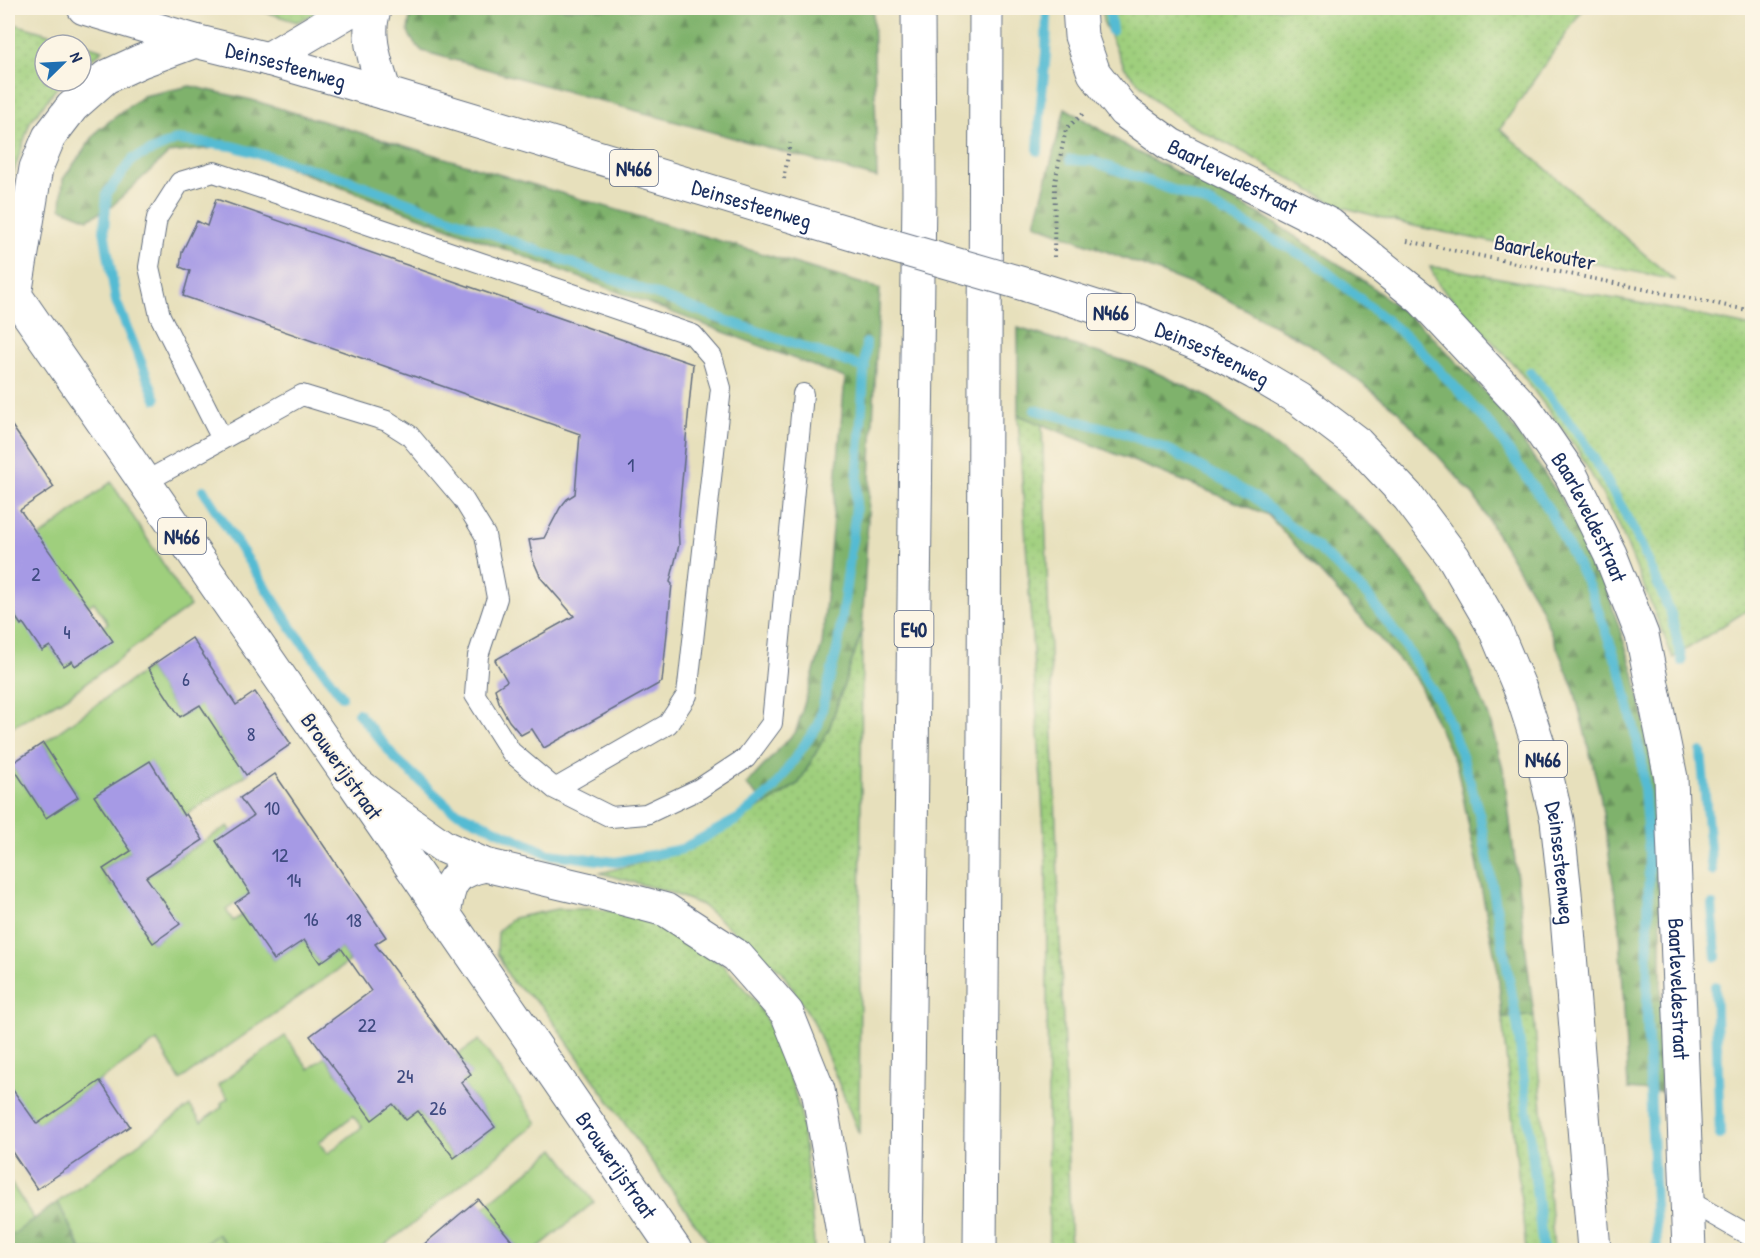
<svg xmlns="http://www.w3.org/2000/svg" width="1760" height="1258" viewBox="0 0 1760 1258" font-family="'Patrick Hand',sans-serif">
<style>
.grass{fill:url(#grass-dots);stroke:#5d7f6e;stroke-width:1.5}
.forest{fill:url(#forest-firs);stroke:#4d7065;stroke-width:1.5}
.green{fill:#9fcf7d;stroke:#5d7f6e;stroke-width:1.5;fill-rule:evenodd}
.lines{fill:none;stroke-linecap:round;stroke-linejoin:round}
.stream{stroke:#55bbd3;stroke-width:10}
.building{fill:#a69ae5}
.service-casing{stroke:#626d7f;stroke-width:22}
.minor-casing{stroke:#626d7f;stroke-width:35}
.tertiary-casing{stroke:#626d7f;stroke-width:35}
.secondary-casing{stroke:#626d7f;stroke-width:35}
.primary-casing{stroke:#626d7f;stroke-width:35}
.motorway-casing{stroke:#626d7f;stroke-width:35}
.path{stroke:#626d7f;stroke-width:4;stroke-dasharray:1.5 4.5;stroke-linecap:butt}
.service{stroke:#fff;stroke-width:20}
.minor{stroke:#fff;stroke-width:33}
.tertiary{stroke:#fff;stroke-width:33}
.secondary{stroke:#fff;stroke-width:33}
.primary{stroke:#fff;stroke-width:33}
.motorway{stroke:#fff;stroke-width:33}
.primary-bridge-casing{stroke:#626d7f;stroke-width:35;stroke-linecap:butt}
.primary-bridge{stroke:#fff;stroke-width:33}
.labels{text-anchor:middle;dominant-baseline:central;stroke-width:4.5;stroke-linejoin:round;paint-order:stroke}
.number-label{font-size:20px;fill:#3e4a80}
.shield{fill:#fcf5e5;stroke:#5e6a86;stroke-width:1.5}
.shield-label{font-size:21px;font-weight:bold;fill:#1b2f5e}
.street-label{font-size:22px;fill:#1b2f5e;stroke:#fcf5e5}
</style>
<defs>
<pattern id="grass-dots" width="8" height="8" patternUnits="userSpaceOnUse" patternTransform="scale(1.5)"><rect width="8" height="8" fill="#9fcf7d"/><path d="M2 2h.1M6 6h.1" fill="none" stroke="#88b26e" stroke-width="1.8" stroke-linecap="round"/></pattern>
<pattern id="forest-firs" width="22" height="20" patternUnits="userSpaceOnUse" patternTransform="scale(1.5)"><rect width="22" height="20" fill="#7fb26c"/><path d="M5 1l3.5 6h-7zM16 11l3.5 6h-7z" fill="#67915c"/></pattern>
</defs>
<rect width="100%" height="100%" fill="#fcf5e5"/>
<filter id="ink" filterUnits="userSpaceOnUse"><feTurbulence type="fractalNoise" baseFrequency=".0167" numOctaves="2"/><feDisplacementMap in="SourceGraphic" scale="12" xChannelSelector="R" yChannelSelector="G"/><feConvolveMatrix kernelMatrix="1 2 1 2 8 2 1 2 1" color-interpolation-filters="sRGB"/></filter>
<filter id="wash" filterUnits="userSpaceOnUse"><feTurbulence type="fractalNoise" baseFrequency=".008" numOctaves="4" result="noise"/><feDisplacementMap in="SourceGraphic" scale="24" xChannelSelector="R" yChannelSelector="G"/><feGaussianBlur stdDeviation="1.35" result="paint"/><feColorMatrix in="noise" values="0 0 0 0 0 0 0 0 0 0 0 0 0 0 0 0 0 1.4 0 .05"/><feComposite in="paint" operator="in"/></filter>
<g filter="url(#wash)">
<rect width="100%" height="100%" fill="#e7e0bc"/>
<path class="grass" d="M 278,8 L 327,8 L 297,22 L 265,12 Z
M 1102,8 L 1584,8 L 1500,129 L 1674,280 L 1414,226 L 1338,206 L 1245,153 L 1190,125 L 1155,101 L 1125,68 L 1103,21 Z
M 8,22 L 103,50 L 81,68 L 81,45 L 45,45 L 45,81 L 65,81 L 59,85 L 30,122 L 11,181 L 8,204 Z
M 1430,267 L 1445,268 L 1655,306 L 1752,327 L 1752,607 L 1673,658 L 1618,523 L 1577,449 L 1517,368 L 1439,285 Z
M 1018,415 L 1042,424 L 1071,1250 L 1049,1250 L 1046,862 Z
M 862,631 L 859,1134 L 814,1022 L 781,971 L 702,905 L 669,892 L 600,873 L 663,857 L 767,804 L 799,783 L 829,729 Z
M 557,909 L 593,909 L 628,913 L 671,931 L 723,965 L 756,1002 L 780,1044 L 801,1114 L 813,1228 L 814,1250 L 714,1250 L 542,1006 L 512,982 L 497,953 L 498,931 L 513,918 Z
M 1534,1016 L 1554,1250 L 1526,1250 L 1502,1017 Z
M 218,1234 L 231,1250 L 196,1250 Z"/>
<path class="forest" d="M 413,8 L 873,8 L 877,178 L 422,51 C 405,35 406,30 413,8 Z
M 190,86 L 252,100 L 880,289 L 862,631 L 829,729 L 799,783 L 767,804 L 746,785 L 796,731 L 822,645 L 845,378 L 232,146 L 169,153 L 111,207 L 88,219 L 61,208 L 63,179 L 98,130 L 143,96 Z
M 1065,108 L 1133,150 L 1260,214 L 1362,279 L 1428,332 L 1500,408 L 1562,500 L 1606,587 L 1634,673 L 1655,773 L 1661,929 L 1661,1092 L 1628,1089 L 1620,929 L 1600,794 L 1574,689 L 1540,606 L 1474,496 L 1398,411 L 1314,347 L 1219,295 L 1035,224 Z
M 1018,328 L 1144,367 L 1208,397 L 1305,468 L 1379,532 L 1426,593 L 1456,639 L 1472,676 L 1489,717 L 1504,773 L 1534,1016 L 1502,1017 L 1498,972 L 1457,767 L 1417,680 L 1268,515 L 1018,415 Z
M 58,1202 L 81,1250 L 8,1250 L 8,1238 Z"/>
<path class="green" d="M 111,482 L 190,606 L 67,697 L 8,729 L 8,606 L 20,624 L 23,623 L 50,646 L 64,666 L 72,661 L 76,666 L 96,652 L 103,627 L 108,623 L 94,602 L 88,606 L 74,587 L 33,542 Z
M 148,668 L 180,717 L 225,688 L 236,705 L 211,722 L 234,757 L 249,773 L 157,834 L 162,781 L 150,762 L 131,851 L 101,870 L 111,886 L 140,866 L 147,877 L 228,826 L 248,856 L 250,893 L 226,910 L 233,921 L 258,905 L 267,949 L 274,960 L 304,940 L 320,963 L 341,948 L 350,961 L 180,1080 L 157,1041 L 37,1124 L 27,1110 L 8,1124 L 8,766 L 11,764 L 46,817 L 78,797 L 43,743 ZM 158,915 L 179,924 L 153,943 L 142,927 Z
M 285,1036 L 309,1069 L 325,1057 L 338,1075 L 390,1106 L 393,1104 L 405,1120 L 418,1111 L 453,1158 L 495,1127 L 461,1082 L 471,1074 L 457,1055 L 479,1040 L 537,1123 L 414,1223 L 378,1250 L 231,1250 L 218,1234 L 196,1250 L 82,1250 L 58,1202 L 190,1106 L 201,1122 L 222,1107 L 221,1103 L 228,1098 L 218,1085 ZM 353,1116 L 362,1127 L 327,1154 L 319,1142 Z
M 555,1149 L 594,1202 L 535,1250 L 520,1250 L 484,1207 Z
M 8,1178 L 34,1219 L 8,1238 Z"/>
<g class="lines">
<path class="stream" d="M 1109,8 L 1112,31
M 1038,151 L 1040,114 L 1046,53 L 1047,8
M 1070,160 L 1092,161 L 1206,202 L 1316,263 L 1414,343 L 1493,428 L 1548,508 L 1590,589 L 1621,673 L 1642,762 L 1649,853 L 1647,1015 L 1657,1250
M 1530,372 L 1581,436 L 1633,527 L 1671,614 L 1682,661
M 156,399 L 116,301 L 104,230 L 107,193 L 133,159 L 176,140 L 232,146 L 345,179 L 722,319 L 865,368
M 1035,410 L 1124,433 L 1171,451 L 1253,496 L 1318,548 L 1368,596 L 1408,650 L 1444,710 L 1463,759 L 1480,817 L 1518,1028 L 1543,1250
M 203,490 L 291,627 L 342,696
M 358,713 L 396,759 L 451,809 L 549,854 L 616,862 L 682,849 L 738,819 L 773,790 L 818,725 L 838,646 L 855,517 L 866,343
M 1701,752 L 1712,871
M 1712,905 L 1716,957
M 1715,986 L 1720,1135"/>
</g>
<g id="blocks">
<path class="building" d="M 216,199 L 693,364 L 678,524 L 679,545 L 670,582 L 672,584 L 662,682 L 544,748 L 532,729 L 521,735 L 509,721 L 500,705 L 495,689 L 507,681 L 495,660 L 574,616 L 541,578 L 533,560 L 529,540 L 544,538 L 560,508 L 567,499 L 575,494 L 580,434 L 183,296 L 190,271 L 180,267 L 182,252 L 197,221 L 207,226 Z
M 8,420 L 54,487 L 20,510 L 113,641 L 75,666 L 72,661 L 64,666 L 50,646 L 42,651 L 23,623 L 21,625 L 8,606 Z
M 192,638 L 236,705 L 255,692 L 291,744 L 246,775 L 200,705 L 180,717 L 148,668 Z
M 43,743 L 78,797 L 46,818 L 11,764 Z
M 150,761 L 184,816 L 186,814 L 203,840 L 146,877 L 180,924 L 153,943 L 103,869 L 131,851 L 94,796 Z
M 275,774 L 386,937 L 375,944 L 471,1074 L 461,1082 L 495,1127 L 454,1158 L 418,1111 L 406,1120 L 393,1104 L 372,1120 L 310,1036 L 371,991 L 341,948 L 320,963 L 304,940 L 274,960 L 235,903 L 250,893 L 216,841 L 253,816 L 240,798 Z
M 100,1081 L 130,1126 L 37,1189 L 8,1146 L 8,1083 L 37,1124 Z
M 478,1199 L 520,1251 L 416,1251 Z"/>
</g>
</g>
<g filter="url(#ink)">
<use href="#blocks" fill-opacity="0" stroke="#626d7f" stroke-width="1.5"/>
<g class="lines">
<defs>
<path id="service" d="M 222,439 L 160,316 L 149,267 L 157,218 L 180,182 L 214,172 L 693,335 L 712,357 L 721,388 L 687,695 L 668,724 L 555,789
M 145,482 L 302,395 L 387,421 L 409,435 L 463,499 L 485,535 L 497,598 L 478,656 L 475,695 L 511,752 L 555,789 L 611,817 L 646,814 L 699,789 L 746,758 L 772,723 L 803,394
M 1687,1200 L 1752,1237"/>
<g id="minor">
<path id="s1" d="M 356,786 L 675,1250"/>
</g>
<g id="tertiary">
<path id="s2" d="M 1079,8 L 1081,36 L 1094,73 L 1124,111 L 1171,145 L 1330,225 L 1422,299 L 1527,411 L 1571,475 L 1610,554 L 1642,635 L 1671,778 L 1689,1250"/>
</g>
<path id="secondary" d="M 84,8 L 195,41"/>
<g id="primary">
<path id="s3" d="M 1027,285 L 1140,321 L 1193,342 L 1219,354 L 1255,373 L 1299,399 L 1357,443 L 1409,498 L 1454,558 L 1495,629 L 1521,691 L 1541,753 L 1557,820 L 1565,893 L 1594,1250"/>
<path id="s4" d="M 349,777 L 15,295 L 36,168 L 49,137 L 72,107 L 106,77 L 141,61 L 195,41 L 268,59 L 385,93 L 882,243"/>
</g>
<path id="motorway" d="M 375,8 C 364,35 377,66 385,93
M 268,59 L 354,8
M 349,777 L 380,802 L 444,847 L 485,865 L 587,889 L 666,910 L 737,956 L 787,1013 L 818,1090 L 846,1250
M 444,915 C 449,883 451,872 485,865
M 906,1250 L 919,194 L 918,8
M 980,1250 L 984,729 L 986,8"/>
</defs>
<use href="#service" class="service-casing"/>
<use href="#minor" class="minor-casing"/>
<use href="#tertiary" class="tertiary-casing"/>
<use href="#secondary" class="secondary-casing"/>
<use href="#primary" class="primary-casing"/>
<use href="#motorway" class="motorway-casing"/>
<path class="path" d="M 784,179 L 790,143
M 1407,241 L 1752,311
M 1054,257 L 1055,182 L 1066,129 L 1083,114"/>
<use href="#service" class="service"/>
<use href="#minor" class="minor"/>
<use href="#tertiary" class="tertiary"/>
<use href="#secondary" class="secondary"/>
<use href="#primary" class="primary"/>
<use href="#motorway" class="motorway"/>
<defs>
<path id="primary-bridge" d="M 882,243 L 1027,285"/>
</defs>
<use href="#primary-bridge" class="primary-bridge-casing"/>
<use href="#primary-bridge" class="primary-bridge"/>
</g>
</g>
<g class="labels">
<g class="number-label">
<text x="631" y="464">1</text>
<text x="36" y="573">2</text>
<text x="67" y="631">4</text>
<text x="186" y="678">6</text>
<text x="251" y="733">8</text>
<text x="272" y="807">10</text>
<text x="280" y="854">12</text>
<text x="294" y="879">14</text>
<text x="311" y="918">16</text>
<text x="354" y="919">18</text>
<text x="367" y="1024">22</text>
<text x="405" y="1075">24</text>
<text x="438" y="1107">26</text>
</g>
<g class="shield">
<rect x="610" y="150" width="48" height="36" rx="4.5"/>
<rect x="1087" y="294" width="48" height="36" rx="4.5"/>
<rect x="158" y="518" width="48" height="36" rx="4.5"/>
<rect x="894.5" y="611" width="39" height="36" rx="4.5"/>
<rect x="1519" y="741" width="48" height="36" rx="4.5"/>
</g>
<g class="shield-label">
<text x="634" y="168">N466</text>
<text x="1111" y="312">N466</text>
<text x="182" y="536">N466</text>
<text x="914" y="629">E40</text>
<text x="1543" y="759">N466</text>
</g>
<g class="street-label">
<text stroke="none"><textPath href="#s4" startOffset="1022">Deinsesteenweg</textPath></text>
<text stroke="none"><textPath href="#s2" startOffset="243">Baarleveldestraat</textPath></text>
<text stroke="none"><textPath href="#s4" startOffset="1508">Deinsesteenweg</textPath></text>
<text transform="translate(1545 252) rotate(12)">Baarlekouter</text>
<text stroke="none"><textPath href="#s3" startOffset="198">Deinsesteenweg</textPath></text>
<text stroke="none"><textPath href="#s2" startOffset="747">Baarleveldestraat</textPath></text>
<text transform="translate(342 766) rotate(55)">Brouwerijstraat</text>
<text stroke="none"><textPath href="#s3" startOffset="846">Deinsesteenweg</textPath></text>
<text stroke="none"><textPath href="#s2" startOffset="1233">Baarleveldestraat</textPath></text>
<text stroke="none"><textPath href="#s1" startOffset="460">Brouwerijstraat</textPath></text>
</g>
</g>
<rect width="1760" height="1258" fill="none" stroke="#fcf5e5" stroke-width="30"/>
<g transform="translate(63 63) rotate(66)"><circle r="28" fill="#fcf5e5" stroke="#a2a6af" stroke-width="1.5"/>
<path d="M0-4.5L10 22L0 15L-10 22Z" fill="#1f6fb2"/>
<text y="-9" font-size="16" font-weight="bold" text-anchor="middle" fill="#1b2f5e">N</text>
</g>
</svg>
